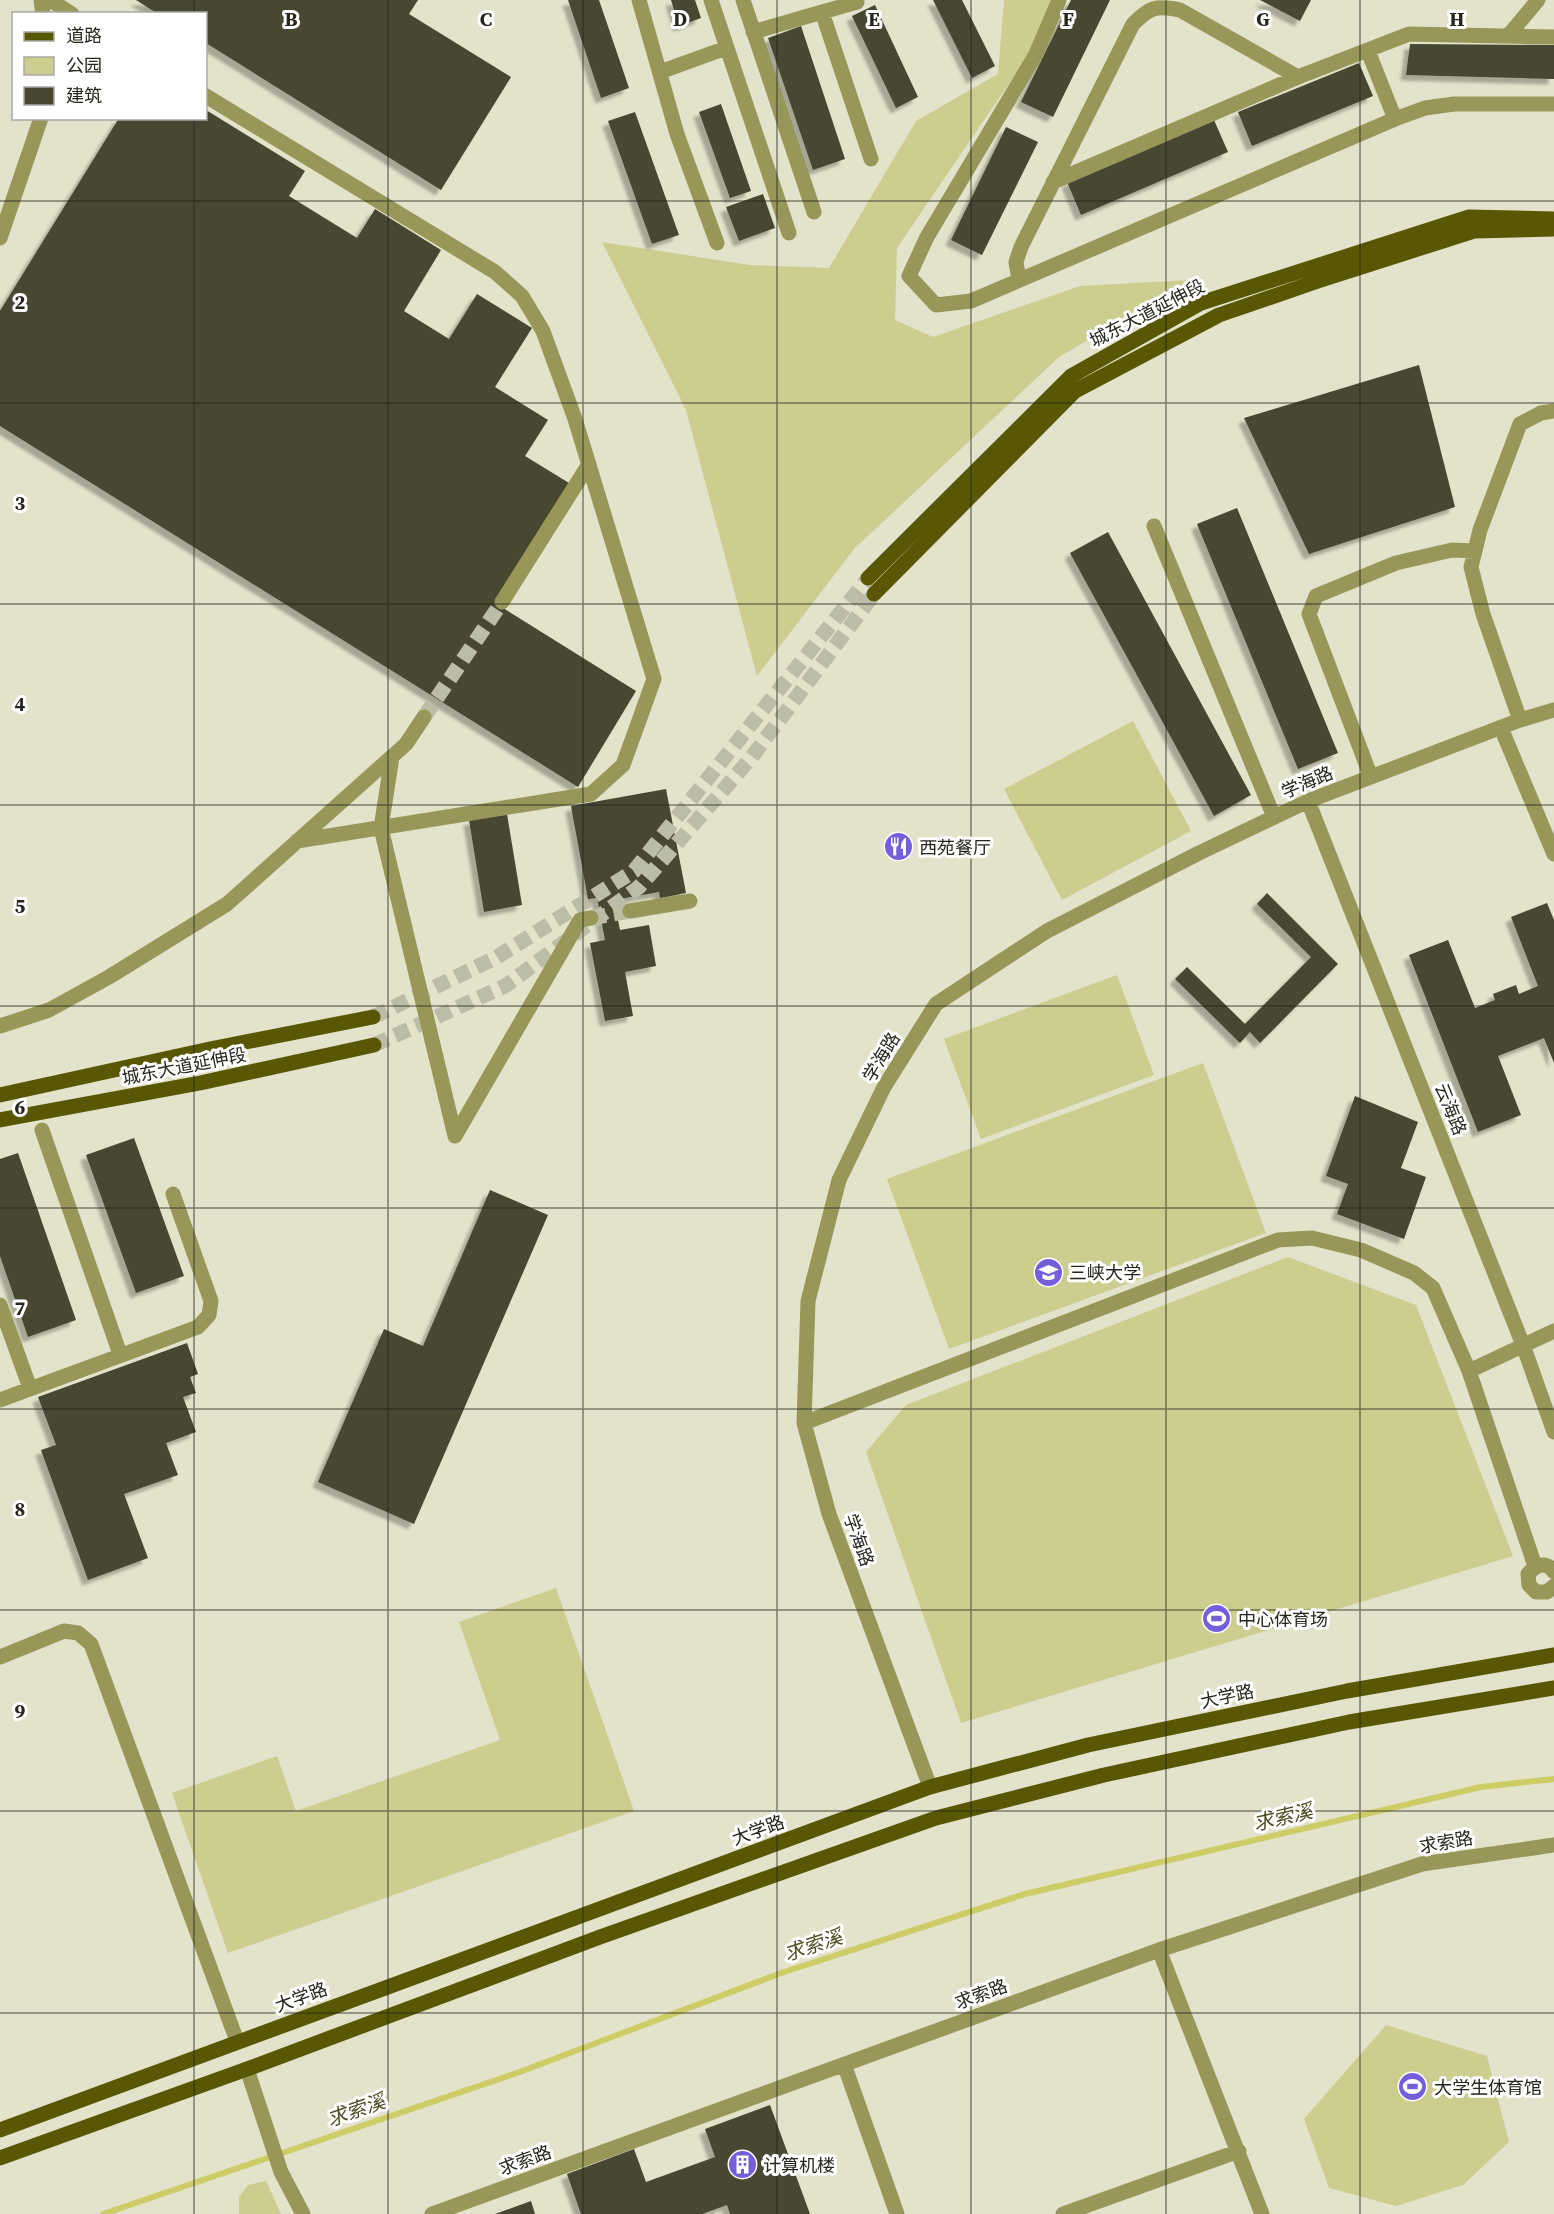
<svg xmlns="http://www.w3.org/2000/svg" width="1554" height="2214" viewBox="0 0 1554 2214" font-family="'Source Serif 4','Noto Sans SC',serif">
<style>
.green{fill:#cdcd90}
.lines{fill:none;stroke-linecap:round;stroke-linejoin:round}
.stream{stroke:#cecc67;stroke-width:6}
.building{fill:#464631;filter:url(#shadow)}
.minor-tunnel{stroke:#bcbda7;stroke-width:15;stroke-dasharray:15 8;stroke-linecap:butt}
.major-tunnel{stroke:#bcbda7;stroke-width:15;stroke-dasharray:15 8;stroke-linecap:butt}
.minor{stroke:#989759;stroke-width:15}
.major{stroke:#595703;stroke-width:15}
.grid{fill:none;stroke:#26261d;stroke-width:1.5;stroke-opacity:0.55}
.labels{text-anchor:middle;dominant-baseline:central;stroke-width:6;stroke-linejoin:round;paint-order:stroke}
.street-label{font-size:18px;fill:#26261d;stroke:#fff}
.poi-label{font-size:18px;fill:#26261d;stroke:#fff;text-anchor:start}
.water-label{font-size:20px;font-style:italic;fill:#4d4c22;stroke:#fff}
.grid-label{font-size:20px;text-anchor:middle;font-weight:bold;fill:#26261d;stroke:#fff;stroke-width:6;stroke-linejoin:round;paint-order:stroke}
</style>
<defs>
<filter id="shadow"><feDropShadow dx="-5.5" dy="5.5" stdDeviation="1.5" flood-color="#0004"/></filter>
</defs>
<rect width="100%" height="100%" fill="#e2e3ca"/>
<path class="green" d="M 1004,0 L 1051,0 L 1038,41 L 897,248 L 895,320 L 933,337 L 1080,286 L 1191,280 L 1059,357 L 854,549 L 757,676 L 686,410 L 602,242 L 750,265 L 829,268 L 916,121 L 998,74 Z
M 1133,721 L 1191,831 L 1062,900 L 1004,789 Z
M 1117,975 L 1154,1075 L 981,1139 L 944,1039 Z
M 1203,1063 L 1266,1233 L 949,1349 L 887,1179 Z
M 1288,1257 L 1416,1305 L 1513,1556 L 961,1723 L 866,1452 L 906,1405 Z
M 556,1588 L 634,1811 L 228,1953 L 172,1793 L 277,1756 L 296,1811 L 500,1740 L 459,1622 Z
M 1386,2025 L 1487,2056 L 1509,2142 L 1463,2185 L 1396,2206 L 1329,2188 L 1304,2119 Z
M 266,2181 L 281,2214 L 239,2214 L 239,2197 L 248,2185 Z"/>
<g class="lines">
<path class="stream" d="M 103,2214 L 517,2073 L 781,1973 L 1025,1894 L 1481,1787 L 1554,1779"/>
</g>
<path class="building" d="M 136,0 L 418,0 L 409,14 L 511,77 L 441,190 L 206,43 L 206,14 L 158,14 Z
M 568,0 L 599,0 L 629,88 L 601,98 Z
M 671,0 L 695,0 L 701,18 L 679,26 Z
M 933,0 L 962,0 L 995,66 L 972,78 Z
M 1071,0 L 1110,0 L 1053,117 L 1021,102 Z
M 1260,0 L 1311,0 L 1300,21 Z
M 875,5 L 918,97 L 896,108 L 852,16 Z
M 801,26 L 845,159 L 813,170 L 768,38 Z
M 1410,44 L 1554,45 L 1554,79 L 1406,75 Z
M 1359,63 L 1373,96 L 1252,146 L 1238,112 Z
M 721,104 L 751,191 L 730,198 L 699,112 Z
M 206,110 L 305,171 L 289,196 L 357,238 L 375,209 L 441,250 L 404,311 L 449,339 L 477,294 L 532,328 L 495,387 L 548,420 L 525,456 L 569,483 L 495,603 L 636,691 L 578,787 L 0,426 L 0,311 L 119,118 L 206,118 Z
M 635,112 L 679,235 L 652,244 L 608,121 Z
M 1214,120 L 1228,152 L 1081,215 L 1067,182 Z
M 1006,127 L 1038,142 L 982,255 L 951,240 Z
M 763,194 L 775,228 L 739,241 L 726,207 Z
M 1419,365 L 1455,507 L 1309,554 L 1244,418 Z
M 1237,508 L 1338,753 L 1298,769 L 1197,524 Z
M 1108,532 L 1251,795 L 1214,816 L 1070,553 Z
M 666,789 L 686,893 L 660,898 L 659,892 L 614,900 L 620,930 L 649,925 L 656,966 L 625,972 L 633,1016 L 605,1021 L 590,943 L 605,940 L 597,898 L 588,899 L 571,806 Z
M 507,814 L 522,905 L 484,912 L 469,820 Z
M 1267,893 L 1338,964 L 1260,1043 L 1250,1032 L 1240,1043 L 1175,979 L 1187,967 L 1245,1024 L 1311,957 L 1257,904 Z
M 1547,903 L 1554,920 L 1554,1063 L 1544,1038 L 1498,1056 L 1521,1115 L 1478,1132 L 1409,955 L 1448,940 L 1475,1008 L 1495,1000 L 1493,994 L 1516,985 L 1519,994 L 1538,986 L 1511,917 Z
M 1355,1096 L 1418,1122 L 1401,1168 L 1426,1177 L 1404,1239 L 1337,1214 L 1348,1184 L 1326,1176 Z
M 134,1138 L 184,1276 L 136,1293 L 86,1155 Z
M 18,1153 L 76,1320 L 28,1337 L 0,1256 L 0,1159 Z
M 490,1190 L 548,1215 L 414,1524 L 318,1482 L 384,1329 L 423,1346 Z
M 187,1343 L 198,1374 L 190,1377 L 196,1393 L 183,1397 L 196,1432 L 166,1443 L 178,1475 L 124,1494 L 148,1558 L 88,1580 L 41,1450 L 56,1445 L 38,1397 Z
M 770,2105 L 810,2214 L 730,2214 L 727,2205 L 702,2214 L 581,2214 L 567,2174 L 634,2149 L 646,2182 L 715,2157 L 705,2129 Z
M 531,2201 L 535,2214 L 495,2214 Z"/>
<g class="lines">
<path class="minor-tunnel" d="M 424,717 L 502,602
M 591,918 L 630,911"/>
<path class="major-tunnel" d="M 373,1017 L 497,957 L 634,871 L 868,578
M 374,1045 L 505,986 L 639,887 L 751,758 L 874,594"/>
<path class="minor" d="M 41,0 L 43,14
M 50,0 L 72,14
M 639,0 L 677,134 L 717,243
M 711,0 L 789,233
M 743,0 L 814,212
M 1059,0 L 1036,54 L 927,237 L 909,276 L 936,305 L 971,301 L 1395,119 L 1425,108 L 1454,104 L 1554,104
M 822,12 L 871,159
M 753,32 L 857,2
M 1508,36 L 1538,0
M 1368,51 L 1395,119
M 660,72 L 726,48
M 206,96 L 495,272 L 522,296 L 543,331 L 575,419 L 654,679 L 623,765 L 591,794 L 297,841
M 1053,182 L 1298,77 L 1409,34 L 1554,37
M 0,238 L 41,118
M 1019,280 L 1016,262 L 1021,247 L 1133,24 C 1150,7 1156,5 1180,10 L 1298,77
M 1154,526 L 1274,817
M 502,602 L 589,464
M 1520,720 L 1483,614 L 1471,567 L 1480,530 L 1520,424 L 1541,413 L 1554,411
M 1501,728 L 1554,854
M 392,757 L 381,828 L 455,1136
M 1371,777 L 1309,614 L 1316,596 L 1396,563 L 1452,550 L 1475,551
M 1308,801 L 1523,1345 L 1554,1432
M 630,911 L 690,901
M 0,1026 L 49,1010 L 109,977 L 227,904 L 406,744 L 424,717
M 42,1130 L 120,1354
M 455,1136 L 580,920 L 591,918
M 0,1305 L 30,1388
M 1469,1371 L 1535,1566
M 0,1400 L 198,1327 L 209,1315 L 211,1301 L 173,1194
M 804,1423 L 1278,1240 L 1312,1238 L 1361,1250 L 1414,1273 L 1433,1288 L 1469,1371 L 1554,1331
M 1554,1572 C 1546,1560 1536,1565 1528,1574 L 1529,1585 L 1536,1592 L 1547,1592 L 1554,1586
M 0,1657 L 64,1631 L 78,1633 L 91,1644 L 237,2041
M 930,1787 L 829,1514 L 804,1423 L 808,1301 L 839,1180 L 884,1087 L 936,1004 L 1047,931 L 1199,853 L 1308,801 L 1520,720 L 1554,710
M 1159,1950 L 1262,2214
M 844,2064 L 897,2214
M 247,2069 L 281,2172 L 303,2214
M 432,2214 L 1159,1950 L 1422,1864 L 1554,1845
M 1063,2214 L 1239,2151"/>
<path class="major" d="M 868,578 L 1071,376 L 1201,303 L 1469,217 L 1554,219
M 874,594 L 1075,391 L 1219,315 L 1318,281 L 1474,231 L 1554,229
M 0,1095 L 210,1049 L 373,1017
M 0,1120 L 200,1083 L 374,1045
M 0,2130 L 930,1787 L 1088,1745 L 1347,1691 L 1554,1655
M 0,2158 L 247,2069 L 600,1937 L 936,1818 L 1104,1775 L 1349,1722 L 1554,1688"/>
</g>
<path class="grid" d="M 194,0 L 194,14M 388,0 L 388,2214M 583,0 L 583,2214M 777,0 L 777,2214M 971,0 L 971,2214M 1166,0 L 1166,2214M 1360,0 L 1360,2214M 194,118 L 194,2214M 0,201 L 1554,201M 0,403 L 1554,403M 0,604 L 1554,604M 0,805 L 1554,805M 0,1006 L 1554,1006M 0,1208 L 1554,1208M 0,1409 L 1554,1409M 0,1610 L 1554,1610M 0,1811 L 1554,1811M 0,2013 L 1554,2013"/>
<defs>
<symbol id="restaurant-disc" viewBox="-11 -11 22 22"><circle r="9.5" fill="#755ed9" stroke="#fff"/><path d="M-5-6h1v4h1v-4h1v4h1v-4h1v5L-1.5 .5V6h-2V.5L-5-1ZM5-6V6H3V1.5H1.5Q1.5-4 5-6Z" fill="#fff"/></symbol>
<symbol id="university-disc" viewBox="-11 -11 22 22"><circle r="9.5" fill="#755ed9" stroke="#fff"/><path d="M0-5L7-2L0 1L-7-2ZM-4 1L0 2.5L4 1V4Q0 6-4 4Z" fill="#fff"/></symbol>
<symbol id="stadium-disc" viewBox="-11 -11 22 22"><circle r="9.5" fill="#755ed9" stroke="#fff"/><path d="M0-5a6.5 5 0 1 0 0 10a6.5 5 0 1 0 0-10ZM-3.5-1.8h7v3.6h-7Z" fill="#fff"/></symbol>
<symbol id="building-disc" viewBox="-11 -11 22 22"><circle r="9.5" fill="#755ed9" stroke="#fff"/><path d="M-4-6H4V6H1V3H-1V6H-4ZM-2.5-4.3h1.7v1.8h-1.7ZM.8-4.3h1.7v1.8H.8ZM-2.5-1h1.7V.8h-1.7ZM.8-1h1.7V.8H.8Z" fill="#fff"/></symbol>
</defs>
<g fill-rule="evenodd">
<use href="#restaurant-disc" x="882" y="830" width="33" height="33"/>
<use href="#university-disc" x="1032" y="1256" width="33" height="33"/>
<use href="#stadium-disc" x="1200" y="1602" width="33" height="33"/>
<use href="#stadium-disc" x="1396" y="2070" width="33" height="33"/>
<use href="#building-disc" x="726" y="2148" width="33" height="33"/>
</g>
<g class="labels">
<g class="street-label">
<text transform="translate(1147 313) rotate(-27)">城东大道延伸段</text>
<text transform="translate(1307 782) rotate(-23)">学海路</text>
<text transform="translate(881 1057) rotate(-59)">学海路</text>
<text transform="translate(184 1066) rotate(-11)">城东大道延伸段</text>
<text transform="translate(1451 1109) rotate(68)">云海路</text>
<text transform="translate(859 1540) rotate(70)">学海路</text>
<text transform="translate(1227 1696) rotate(-12)">大学路</text>
<text transform="translate(758 1830) rotate(-20)">大学路</text>
<text transform="translate(1446 1842) rotate(-10)">求索路</text>
<text transform="translate(981 1994) rotate(-20)">求索路</text>
<text transform="translate(301 1997) rotate(-20)">大学路</text>
<text transform="translate(525 2160) rotate(-20)">求索路</text>
</g>
<g class="poi-label">
<text x="919" y="847">西苑餐厅</text>
<text x="1069" y="1272">三峡大学</text>
<text x="1238" y="1619">中心体育场</text>
<text x="1434" y="2087">大学生体育馆</text>
<text x="763" y="2165">计算机楼</text>
</g>
<g class="water-label">
<text transform="translate(1283 1817) rotate(-13)">求索溪</text>
<text transform="translate(813 1945) rotate(-18)">求索溪</text>
<text transform="translate(356 2110) rotate(-19)">求索溪</text>
</g>
</g>
<g class="grid-label">
<text x="291" y="26">B</text>
<text x="486" y="26">C</text>
<text x="680" y="26">D</text>
<text x="874" y="26">E</text>
<text x="1068" y="26">F</text>
<text x="1263" y="26">G</text>
<text x="1457" y="26">H</text>
<text x="20" y="309">2</text>
<text x="20" y="510">3</text>
<text x="20" y="711">4</text>
<text x="20" y="913">5</text>
<text x="20" y="1114">6</text>
<text x="20" y="1315">7</text>
<text x="20" y="1516">8</text>
<text x="20" y="1718">9</text>
</g>
<rect x="12" y="12" width="195" height="108" fill="#ffffff" stroke="#a8a8a5" stroke-width="1.5"/>
<rect x="24" y="32" width="30" height="9" fill="#595703" stroke="#a8a8a5" stroke-width="1.5"/>
<text x="66" y="42" font-size="18" fill="#26261d">道路</text>
<rect x="24" y="57" width="30" height="18" fill="#cdcd90" stroke="#a8a8a5" stroke-width="1.5"/>
<text x="66" y="72" font-size="18" fill="#26261d">公园</text>
<rect x="24" y="87" width="30" height="18" fill="#464631" stroke="#a8a8a5" stroke-width="1.5"/>
<text x="66" y="102" font-size="18" fill="#26261d">建筑</text>
</svg>
